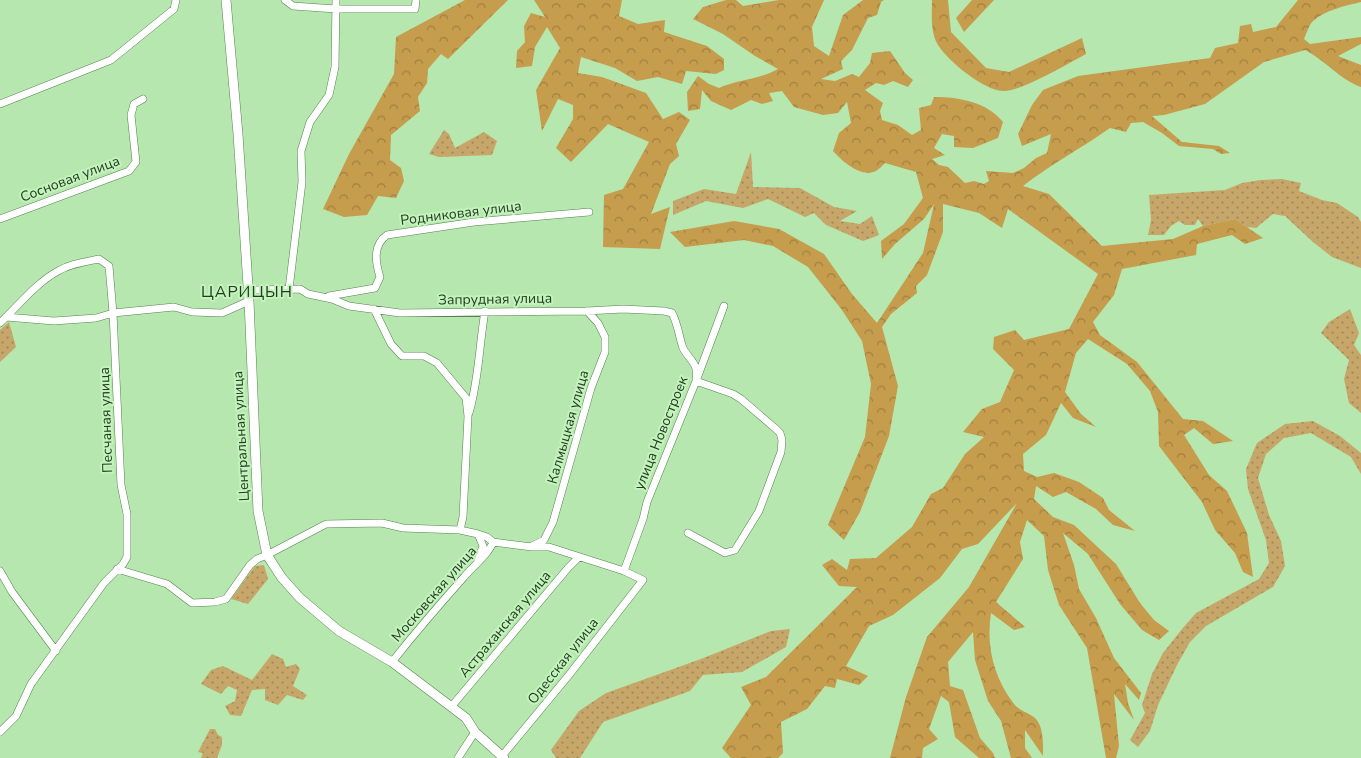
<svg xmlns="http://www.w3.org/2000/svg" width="1361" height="758" viewBox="0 0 1361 758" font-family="'Nunito Sans',sans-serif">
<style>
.grass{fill:url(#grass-dots)}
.forest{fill:url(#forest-crowns)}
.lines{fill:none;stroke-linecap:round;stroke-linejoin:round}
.minor-casing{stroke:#55824f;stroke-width:8}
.tertiary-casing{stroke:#55824f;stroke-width:10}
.minor{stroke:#fff;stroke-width:7}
.tertiary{stroke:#fff;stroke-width:9}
.labels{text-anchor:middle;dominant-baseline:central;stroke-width:4;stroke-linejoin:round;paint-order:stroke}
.street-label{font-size:14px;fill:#253923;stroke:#c2f4bb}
.quarter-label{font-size:16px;letter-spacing:1px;fill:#253923;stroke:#c2f4bb}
</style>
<defs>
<pattern id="grass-dots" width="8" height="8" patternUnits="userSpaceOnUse" patternTransform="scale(1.25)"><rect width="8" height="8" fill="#c7a66a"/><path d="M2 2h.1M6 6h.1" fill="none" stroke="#a18857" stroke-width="1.8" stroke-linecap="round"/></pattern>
<pattern id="forest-crowns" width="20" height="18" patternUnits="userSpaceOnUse" patternTransform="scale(1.25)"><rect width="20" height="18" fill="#c69c4d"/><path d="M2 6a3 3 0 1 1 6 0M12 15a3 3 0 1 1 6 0" fill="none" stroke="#a18040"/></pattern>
</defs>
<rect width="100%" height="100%" fill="#b6e7ae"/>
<path class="grass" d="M 444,130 L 449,134 L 455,148 L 484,132 L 497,141 L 492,155 L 439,157 L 429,154 Z
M 751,152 L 753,187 L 800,188 L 834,207 L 857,211 L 840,221 L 860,224 L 872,216 L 879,235 L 863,241 L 826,225 L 814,213 L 805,217 L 768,199 L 743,208 L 706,201 L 673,215 L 673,201 L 704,189 L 736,194 Z
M 1282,179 L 1301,183 L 1299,191 L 1322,200 L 1337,203 L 1358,217 L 1361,222 L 1361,268 L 1332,257 L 1313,242 L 1285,216 L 1273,214 L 1256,228 L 1247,227 L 1235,219 L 1203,226 L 1198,219 L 1195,225 L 1185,225 L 1179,221 L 1171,226 L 1164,235 L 1148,235 L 1151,220 L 1149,195 L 1225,190 L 1242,183 L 1261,180 Z
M 1350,309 L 1359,333 L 1354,345 L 1361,355 L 1361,413 L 1349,403 L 1344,379 L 1349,360 L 1321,333 L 1329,322 Z
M 9,322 L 16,347 L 0,362 L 0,330 Z
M 1313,421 L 1340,436 L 1361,453 L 1361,474 L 1351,457 L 1311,433 L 1284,438 L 1266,454 L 1258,478 L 1269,515 L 1281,541 L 1285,566 L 1273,587 L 1206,626 L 1190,642 L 1177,665 L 1158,705 L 1150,731 L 1138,747 L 1130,740 L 1145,713 L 1142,705 L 1152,674 L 1163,653 L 1182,629 L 1196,613 L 1259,579 L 1269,563 L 1266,540 L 1248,489 L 1246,469 L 1257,443 L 1285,424 Z
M 264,565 L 268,579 L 248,604 L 231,599 L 255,566 Z
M 790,629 L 786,647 L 742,672 L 703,675 L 690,691 L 603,722 L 580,758 L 556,758 L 551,750 L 579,711 L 606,693 L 701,659 L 771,631 Z
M 272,654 L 283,659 L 286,667 L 296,664 L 300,669 L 293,686 L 307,695 L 303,700 L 287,695 L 278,705 L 265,700 L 265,689 L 252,690 L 241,716 L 230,715 L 225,706 L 235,701 L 237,690 L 228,686 L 221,694 L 201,684 L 211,670 L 223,666 L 252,680 Z
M 210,729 L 215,729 L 218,735 L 222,737 L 222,745 L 217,758 L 201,758 L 203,753 L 198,752 Z"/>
<path class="forest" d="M 465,0 L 508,0 L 448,59 L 441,54 L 428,69 L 427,83 L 418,97 L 420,111 L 391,135 L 390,160 L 401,168 L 404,181 L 396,198 L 378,196 L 367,215 L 344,217 L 323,209 L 349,154 L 394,74 L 396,37 Z
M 534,0 L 622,0 L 619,16 L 638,24 L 665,20 L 664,32 L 707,46 L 724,59 L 724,70 L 716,74 L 686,71 L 682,84 L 658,77 L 637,81 L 615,68 L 581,57 L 578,73 L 602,77 L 646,93 L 663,119 L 679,112 L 690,120 L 676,144 L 679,156 L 670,164 L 651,214 L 670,207 L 660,249 L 603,247 L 604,195 L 623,189 L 649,142 L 608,124 L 571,162 L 556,148 L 573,119 L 573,105 L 558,99 L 542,131 L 536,90 L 560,48 L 547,27 L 535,47 L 532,66 L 516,68 L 517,51 L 525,42 L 524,26 L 531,13 L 545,17 Z
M 726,0 L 736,0 L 743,6 L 779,0 L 824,0 L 812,27 L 814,46 L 829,56 L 843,15 L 863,0 L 884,0 L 881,2 L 877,15 L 868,18 L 852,50 L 841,61 L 843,69 L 821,79 L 835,81 L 852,74 L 859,77 L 870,63 L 872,53 L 890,51 L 905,73 L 913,80 L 908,87 L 893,81 L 884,85 L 876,83 L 865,90 L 883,103 L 880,111 L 882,120 L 898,125 L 912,135 L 921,130 L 919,108 L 931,105 L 934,97 C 959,97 987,102 1003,122 L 998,138 L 973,148 L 954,147 L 954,136 L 942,134 L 934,148 L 945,155 L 932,159 L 939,165 L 948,167 L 965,183 L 974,181 L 984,184 L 989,181 L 986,171 L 1013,173 L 1024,168 L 1036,158 L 1047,153 L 1051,134 L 1022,146 L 1018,134 L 1032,105 L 1043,90 L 1078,76 L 1210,58 L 1215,48 L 1238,43 L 1240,26 L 1251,24 L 1253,32 L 1276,27 L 1298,0 L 1361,0 L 1361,2 C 1345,6 1325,10 1313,21 C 1309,25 1306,34 1304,39 L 1310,44 L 1361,37 L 1361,44 L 1338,56 L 1361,65 L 1361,87 C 1339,79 1325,60 1305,50 L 1264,62 L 1205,104 L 1164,115 L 1152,116 L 1182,142 L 1219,146 L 1230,153 L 1221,154 L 1213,149 L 1179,146 L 1162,133 L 1143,122 L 1131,123 L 1126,132 L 1110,128 C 1082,148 1051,164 1023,186 L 1049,194 L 1102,246 L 1173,239 L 1203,226 L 1235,219 L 1263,238 L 1245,244 L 1232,235 L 1197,244 L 1196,255 L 1122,269 L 1114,295 L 1093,322 L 1100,335 L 1137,362 L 1183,419 L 1203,421 L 1233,441 L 1213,444 L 1194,428 L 1184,435 L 1209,475 L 1227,491 L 1247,533 L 1253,577 L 1243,572 L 1235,553 L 1215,530 L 1202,502 L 1159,446 L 1158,412 L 1150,391 L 1127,364 L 1088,339 L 1076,353 L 1065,392 L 1081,414 L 1096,427 L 1073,418 L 1061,403 L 1046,435 L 1023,454 L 1024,471 L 1037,477 L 1054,473 L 1079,482 L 1103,498 L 1109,510 L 1135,531 L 1113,525 L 1096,509 L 1066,492 L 1053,497 L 1036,486 L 1034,499 L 1053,517 L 1074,525 L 1116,564 L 1140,603 L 1154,620 L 1169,631 L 1159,640 L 1142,630 L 1120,604 L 1088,554 L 1063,533 L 1074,565 L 1079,589 L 1096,618 L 1114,658 L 1141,693 L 1139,700 L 1125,684 L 1128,703 L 1134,720 L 1114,694 L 1119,746 L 1116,758 L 1106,758 L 1087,648 L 1059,605 L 1048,570 L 1044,536 L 1027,520 L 1020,542 L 1023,559 L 996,602 L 1025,627 L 1014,630 L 991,613 C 986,645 993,677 1014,704 C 1019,711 1030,713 1036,719 C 1044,728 1043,746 1043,756 L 1025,730 L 1025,748 L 1032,758 L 1011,758 L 1001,721 L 988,701 L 975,660 L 973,632 L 948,662 L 950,686 L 963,690 L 980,738 L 993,753 L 995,758 L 979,758 L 955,737 L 949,702 L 941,696 L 929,729 L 938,739 L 923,748 L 922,758 L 890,758 L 906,697 L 927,637 L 969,587 L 1017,503 L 978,544 L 962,549 L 940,578 L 893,615 L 869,626 L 846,666 L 868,676 L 859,685 L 837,679 L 835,688 L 825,686 L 807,709 L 781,722 L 783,753 L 778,758 L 731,758 L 722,748 L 751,705 L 741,687 L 766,677 L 857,587 L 839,586 L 822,565 L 832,559 L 847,570 L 850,559 L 876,558 L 912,527 L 931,494 L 943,488 L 965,454 L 984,437 L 963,432 L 982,409 L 1000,402 L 1014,370 L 993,349 L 994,337 L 1015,330 L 1024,340 L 1069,329 L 1098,274 L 1008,209 L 1002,228 L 979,213 L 943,204 L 943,232 L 927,275 L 916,286 L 917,293 L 891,314 L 882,327 L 898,386 L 889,436 L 860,512 L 844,540 L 828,525 L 865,437 L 871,384 L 862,341 L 842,310 L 808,267 L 773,246 L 744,240 L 685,247 L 670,232 L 734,221 L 779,229 L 824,254 L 852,294 L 877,323 L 923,253 L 934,204 L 924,219 L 895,244 L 882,259 L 881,241 L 904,224 L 923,198 L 916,172 L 885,163 C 882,166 879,169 876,171 C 861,178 843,162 833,151 L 839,133 L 851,123 L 847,102 L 838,113 L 823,115 L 794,107 L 782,91 L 769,93 L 773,101 L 762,104 L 751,100 L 731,110 L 711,101 L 702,90 L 700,109 L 688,111 L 687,92 L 698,76 L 709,84 L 719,88 C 740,79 758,80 778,69 L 755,56 L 723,34 L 693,19 L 703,7 Z
M 932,0 L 948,0 L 951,32 L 986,68 L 1009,72 L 1082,38 L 1086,54 C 1067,64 1025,89 1006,91 C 986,93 948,61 938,45 C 930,32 932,14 932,0 Z
M 972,0 L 994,0 L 964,32 L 956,18 Z"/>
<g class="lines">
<defs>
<path id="minor" d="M 285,0 L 293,6 L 336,9 L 415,9 L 416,0
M 0,104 L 111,60 L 174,9 L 176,0
M 0,219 L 129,171 L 136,162 L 131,115 L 134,104 L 143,99
M 289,289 L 302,182 L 301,151 L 310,122 L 329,95 L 335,67 L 336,0
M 248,290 L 300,289 L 308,294 L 332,299 L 349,306 L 400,313 L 587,311 L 623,309 L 664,311 L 672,313 C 678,324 679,337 683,348 C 686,355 695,362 696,369 C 697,373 696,377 696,381 L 733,394 L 741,399 L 776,429 L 780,433 L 782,440 L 781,452 L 759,511 L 735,550 L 725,553 L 688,533
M 329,296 L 375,288 L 380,277 C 375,261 373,245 387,235 L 474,222 L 589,212
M 374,309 L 391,344 L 402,356 L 424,356 L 437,363 L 466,398 L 468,416 L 463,517 L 460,530 L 478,534 L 483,546 L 478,560
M 6,317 L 54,321 L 96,318 L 113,313 L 174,307 L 192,312 L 222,313 L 249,301
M 0,323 C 18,306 36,283 58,271 C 70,264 84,262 99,259 L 109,266 L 113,313 L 121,485 L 127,514 L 127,557 L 123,564 L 104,583 L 31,684 L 16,716 L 0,732
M 469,413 C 479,379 479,346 485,311
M 478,534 L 487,537 L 493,542 L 532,547 L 549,547 L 624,571 L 643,580 L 569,675 L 502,756
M 532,546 L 544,540 L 553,522 L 591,388 L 605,352 L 605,337 L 598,323 L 587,311
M 117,569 L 167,584 L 192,603 L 215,602 L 226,599 L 250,565 L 257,559 L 267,555 L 326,524 L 382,523 L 403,528 L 460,530
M 0,571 L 12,592 L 56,651
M 624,571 L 643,519 L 647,502 L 696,381 L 724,306
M 392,662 C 415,633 439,605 464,577 C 473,566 489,554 493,542
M 451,707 L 568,568 L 579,557
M 458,758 L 475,732"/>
<path id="tertiary" d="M 226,0 L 238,134 L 249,301 L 258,511 L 267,555 L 282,578 L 300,598 L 339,631 L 392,662 L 466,718 L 475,732 L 504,758"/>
</defs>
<use href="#minor" class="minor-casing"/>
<use href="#tertiary" class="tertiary-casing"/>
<use href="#minor" class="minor"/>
<use href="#tertiary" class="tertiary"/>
</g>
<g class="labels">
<g class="street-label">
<text transform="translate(70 179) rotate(-21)">Сосновая улица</text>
<text transform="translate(461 213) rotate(-7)">Родниковая улица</text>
<text transform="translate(495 299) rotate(-1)">Запрудная улица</text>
<text transform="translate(106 420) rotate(-92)">Песчаная улица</text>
<text transform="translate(568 427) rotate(-74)">Калмыцкая улица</text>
<text transform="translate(661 433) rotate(-68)">улица Новостроек</text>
<text transform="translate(241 436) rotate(-93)">Центральная улица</text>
<text transform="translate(434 594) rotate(-49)">Московская улица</text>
<text transform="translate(505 624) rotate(-50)">Астраханская улица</text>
<text transform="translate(563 661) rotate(-52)">Одесская улица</text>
</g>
<g class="quarter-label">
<text x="247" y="292">ЦАРИЦЫН</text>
</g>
</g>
</svg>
